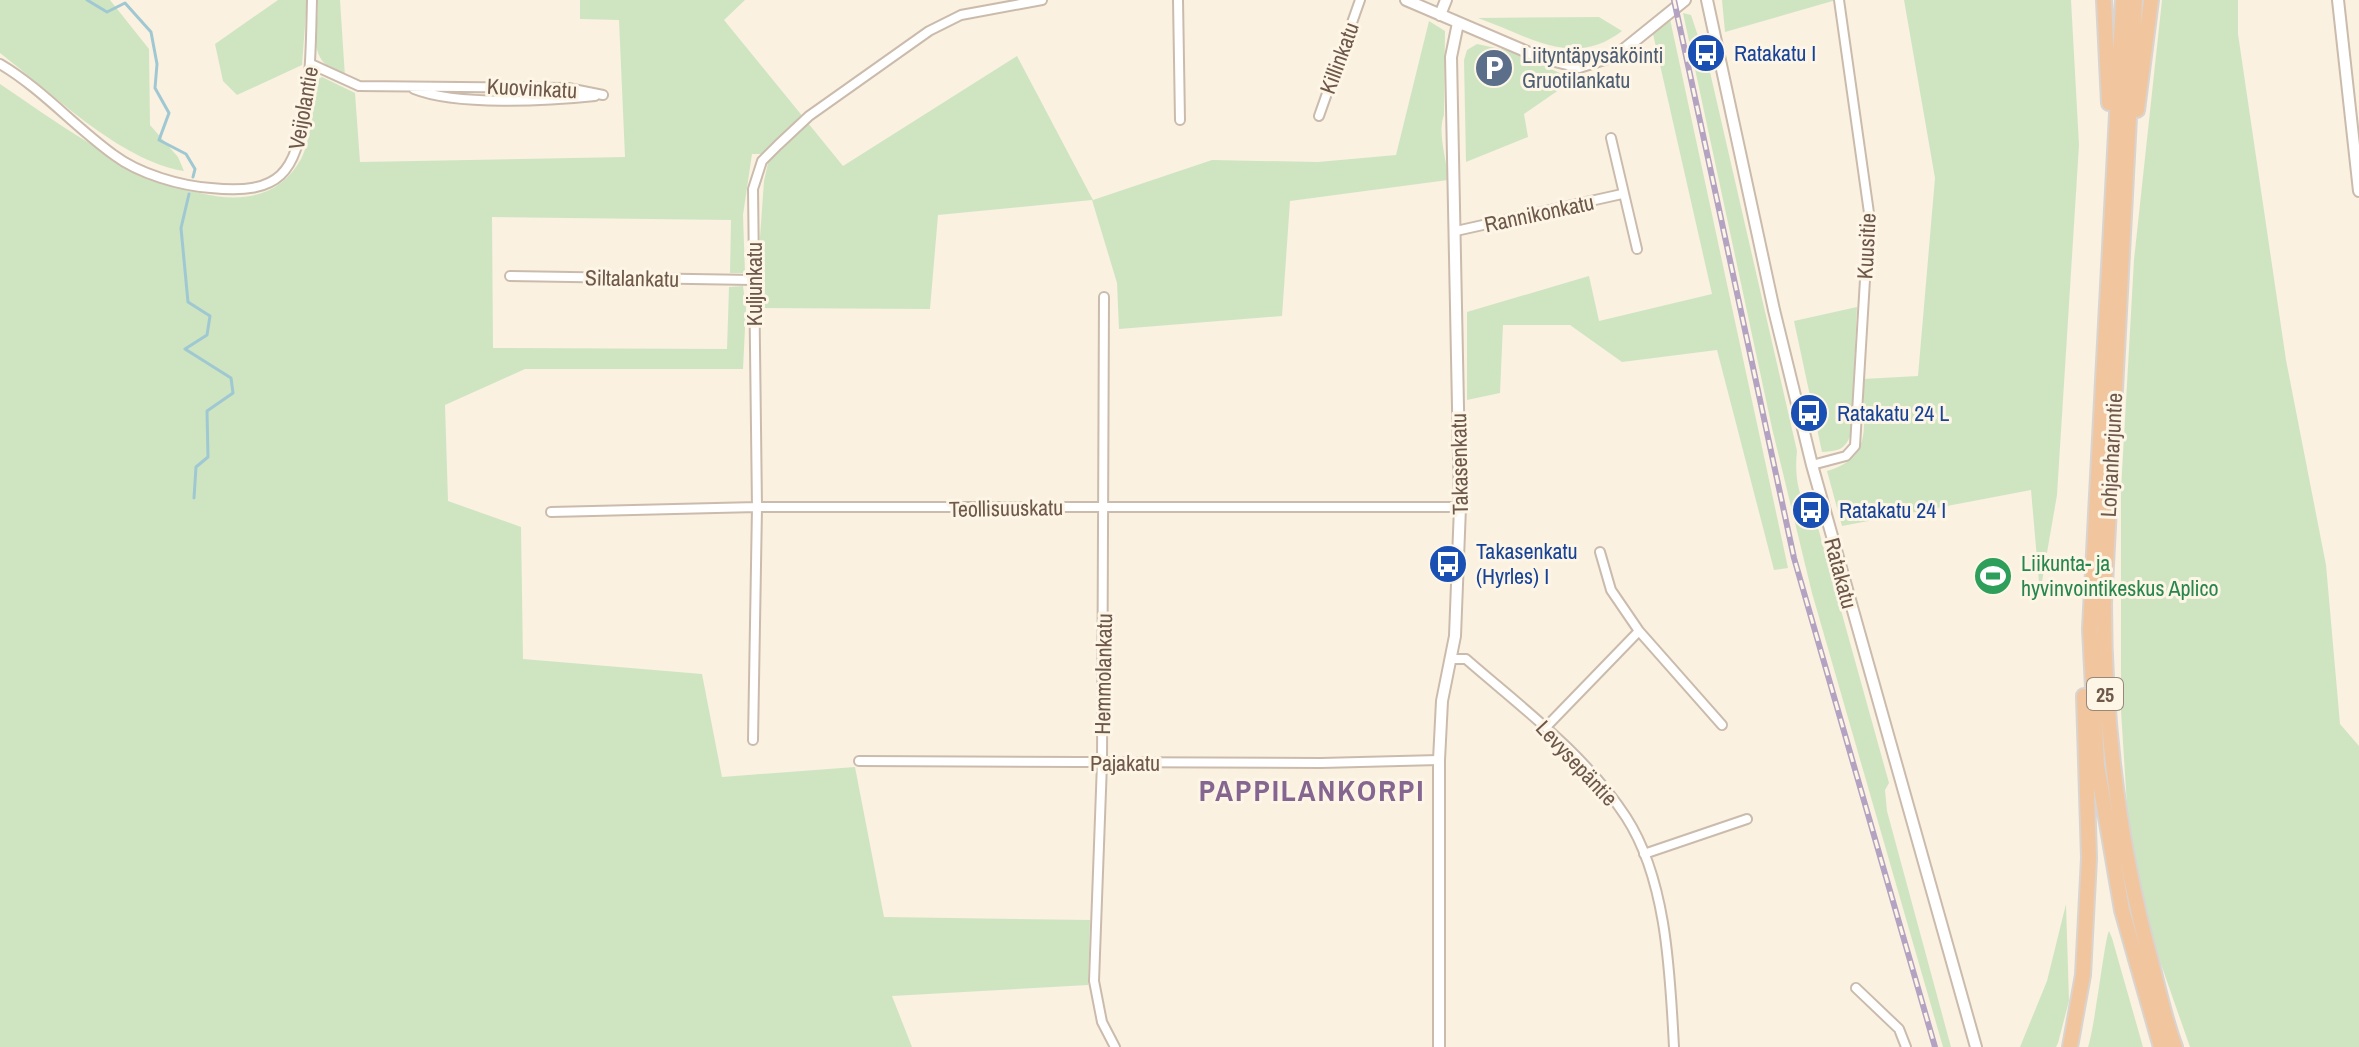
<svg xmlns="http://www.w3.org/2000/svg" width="2359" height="1047" viewBox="0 0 2359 1047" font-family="'Archivo Narrow',sans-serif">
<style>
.green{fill:#cfe5c1}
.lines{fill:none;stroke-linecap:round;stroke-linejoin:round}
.stream{stroke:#9fc8d2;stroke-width:3}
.minor-casing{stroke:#cbbbac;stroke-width:12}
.tertiary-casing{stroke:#cbbbac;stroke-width:14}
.trunk-casing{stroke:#d9d4d0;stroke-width:18}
.minor{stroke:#fff;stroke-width:8}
.tertiary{stroke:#fff;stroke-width:10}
.trunk{stroke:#f1c69e;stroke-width:14}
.rail-casing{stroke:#b3a2c1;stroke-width:6}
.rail{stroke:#fdf5e6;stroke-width:3;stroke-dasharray:9;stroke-linecap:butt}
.labels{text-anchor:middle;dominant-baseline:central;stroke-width:6;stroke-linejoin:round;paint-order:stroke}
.shield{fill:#fdf5e6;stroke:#998779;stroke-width:2}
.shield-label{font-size:20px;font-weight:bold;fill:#6e584a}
.transit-label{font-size:22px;fill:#164399;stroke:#fdf5e6;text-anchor:start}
.service-label{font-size:22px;fill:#4e5e75;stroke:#fdf5e6;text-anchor:start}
.street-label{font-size:22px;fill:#6e584a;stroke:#fdf5e6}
.leisure-label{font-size:22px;fill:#27864d;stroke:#fdf5e6;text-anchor:start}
.district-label{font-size:30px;font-weight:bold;letter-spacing:2px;fill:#846691;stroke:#fdf5e6}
</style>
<rect width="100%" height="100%" fill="#faf1e1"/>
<path class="green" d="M 0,0 L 110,0 L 149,49 L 150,125 L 178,157 L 184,171 C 120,161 51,92 0,53 Z
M 278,0 L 307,0 L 302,65 L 237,95 L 223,81 L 215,44 Z
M 318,0 L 340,0 L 345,77 C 305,58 318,40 318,0 Z
M 580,0 L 745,0 L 724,20 L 843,166 L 1017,56 L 1093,200 L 1212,160 L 1318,162 L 1396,155 L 1429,21 L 1445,31 L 1444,115 C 1437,133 1447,159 1448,180 L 1290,201 L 1282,316 L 1119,329 L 1117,283 L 1092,200 L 938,215 L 930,309 L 761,308 L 759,251 L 764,181 L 770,154 L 752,154 L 743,215 L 745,273 L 730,273 L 731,220 L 492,217 L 493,348 L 727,349 L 729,287 L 743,286 L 746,308 L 743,369 L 525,369 L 445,405 L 448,501 L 521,527 L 523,659 L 702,674 L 722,777 L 855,767 L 884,917 L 1090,920 L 1088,985 L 892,996 L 912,1047 L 0,1047 L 0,84 C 62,125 243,264 301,159 C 312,139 312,104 316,80 L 322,77 L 355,93 L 360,162 L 625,157 L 619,20 L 580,19 Z
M 1722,0 L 1836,0 L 1725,32 Z
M 1904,0 L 2071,0 L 2079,145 L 2057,495 L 2040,593 L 2031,490 L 1842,526 L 1827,471 C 1876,457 1862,422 1863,379 L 1918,376 L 1935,178 Z
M 2162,0 L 2238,0 L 2238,34 L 2286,360 L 2326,565 L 2340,724 L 2359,746 L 2359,1047 L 2190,1047 L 2149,930 L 2129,837 L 2121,711 L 2121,490 L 2134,260 Z
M 1683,13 L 1691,15 L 1710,72 L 1797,451 C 1794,479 1799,502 1817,524 L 1889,783 L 1885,790 L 1887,811 L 1951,1047 L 1943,1047 L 1812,593 L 1772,428 Z
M 1599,17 L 1622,31 C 1573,69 1529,36 1478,18 Z
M 1670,19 L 1788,568 L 1774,570 L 1717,350 L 1622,362 L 1570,325 L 1503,325 L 1500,393 L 1467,400 L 1467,312 L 1589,276 L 1599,321 L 1712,294 L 1653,34 Z
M 1477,44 L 1510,51 L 1560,73 L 1582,74 L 1524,114 L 1528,137 L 1466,162 L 1464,60 L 1467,50 Z
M 1857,307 L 1851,434 C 1845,450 1838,451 1822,452 L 1794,321 Z
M 2066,904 L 2069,1001 L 2058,1043 L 2056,1047 L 2020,1047 L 2047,981 Z
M 2109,931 L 2112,938 L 2143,1047 L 2088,1047 C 2095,1027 2105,936 2109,931 Z"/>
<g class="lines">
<path class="stream" d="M 87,0 L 107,12 L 125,3 L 151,32 L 157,64 L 155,88 L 169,113 L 159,140 L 186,154 L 195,169 L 193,177
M 189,194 L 181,228 L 188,302 L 210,316 L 207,335 L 185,349 L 231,378 L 233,393 L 207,411 L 208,457 L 196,467 L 194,498"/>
<defs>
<path id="minor" d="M 1178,0 L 1180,120
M 0,64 C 41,88 75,127 114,155 C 139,174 181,186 211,188 C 281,195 295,173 305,109 C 311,72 311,37 312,0
M 313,65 L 359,86 L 568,88 L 603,95
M 414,89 C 456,106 548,101 595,96
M 1319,116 L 1360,0
M 1611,138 L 1637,249
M 1456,231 L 1622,194
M 510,276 L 753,280
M 1104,297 L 1102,763 L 1094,981 L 1102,1022 L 1115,1047
M 1812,465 L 1846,456 L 1855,446 L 1869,213 L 1839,0
M 551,512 L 757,507 L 1460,507
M 1639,631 L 1722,725
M 1452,659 L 1466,659 C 1521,707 1585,754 1626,817 C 1667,880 1670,974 1674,1047
M 1546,727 L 1639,631 L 1611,590 L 1600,552
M 753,740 L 757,507 L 753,189 L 762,161 L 778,145 L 809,116 L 929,31 L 961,15 L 1042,0
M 859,761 L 1321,763 L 1439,760
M 1644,854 L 1747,819
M 1856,988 L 1899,1029 L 1906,1047"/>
<path id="tertiary" d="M 1406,0 L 1539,57 L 1579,67 L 1617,55 L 1685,0
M 1707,0 L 1774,310 L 1812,465 L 1976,1047
M 2338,0 L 2359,191
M 1440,15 L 1446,0
M 1439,1047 L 1439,760 L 1442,701 L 1455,636 L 1460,507 L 1451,57 L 1458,23"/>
<path id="trunk" d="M 2104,0 L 2109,103
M 2123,0 L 2090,629 L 2097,765 L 2122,910 L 2161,1047
M 2135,0 L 2104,604 C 2104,728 2119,846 2152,965 C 2159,992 2165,1021 2175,1047
M 2137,110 L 2151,0
M 2070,1047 L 2083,975 L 2089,858 L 2084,696"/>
</defs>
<use href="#minor" class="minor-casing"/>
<use href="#tertiary" class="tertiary-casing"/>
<use href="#trunk" class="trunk-casing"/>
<use href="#minor" class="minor"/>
<use href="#tertiary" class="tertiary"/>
<use href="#trunk" class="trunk"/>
<defs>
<path id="rail" d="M 1674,0 L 1794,558 L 1935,1047"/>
</defs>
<use href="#rail" class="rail-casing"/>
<use href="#rail" class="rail"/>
</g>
<defs>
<symbol id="bus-disc" viewBox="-11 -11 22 22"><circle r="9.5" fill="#1a4fb4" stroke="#fdf5e6"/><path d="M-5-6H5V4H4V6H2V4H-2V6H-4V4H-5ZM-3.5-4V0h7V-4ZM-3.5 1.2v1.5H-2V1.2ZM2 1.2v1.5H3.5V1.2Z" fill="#fff"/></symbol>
<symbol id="parking-disc" viewBox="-11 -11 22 22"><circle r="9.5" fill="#5c6f8a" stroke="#fdf5e6"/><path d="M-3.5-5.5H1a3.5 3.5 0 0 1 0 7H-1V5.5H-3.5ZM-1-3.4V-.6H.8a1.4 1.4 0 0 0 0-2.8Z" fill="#fff"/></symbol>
<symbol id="stadium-disc" viewBox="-11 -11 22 22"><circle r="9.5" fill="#2e9e5b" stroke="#fdf5e6"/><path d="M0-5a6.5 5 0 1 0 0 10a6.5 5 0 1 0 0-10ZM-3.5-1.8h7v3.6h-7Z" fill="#fff"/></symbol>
</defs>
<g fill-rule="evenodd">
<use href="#bus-disc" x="1684" y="31" width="44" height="44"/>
<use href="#parking-disc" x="1472" y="46" width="44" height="44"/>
<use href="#bus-disc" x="1787" y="391" width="44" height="44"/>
<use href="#bus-disc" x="1789" y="488" width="44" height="44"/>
<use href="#bus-disc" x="1426" y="542" width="44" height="44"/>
<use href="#stadium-disc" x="1971" y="554" width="44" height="44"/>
</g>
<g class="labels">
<rect class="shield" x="2087" y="678" width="36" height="32" rx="6"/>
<g class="shield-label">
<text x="2105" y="694">25</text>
</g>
<g class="transit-label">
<text x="1734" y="53">Ratakatu I</text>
<text x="1837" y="413">Ratakatu 24 L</text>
<text x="1839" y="510">Ratakatu 24 I</text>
<text x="1476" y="551">Takasenkatu<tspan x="1476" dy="25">(Hyrles) I</tspan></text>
</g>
<g class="service-label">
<text x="1522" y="55">Liityntäpysäköinti<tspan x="1522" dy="25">Gruotilankatu</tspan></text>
</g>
<g class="street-label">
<text transform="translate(1339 58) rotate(-70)">Killinkatu</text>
<text transform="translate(532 88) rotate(3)">Kuovinkatu</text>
<text transform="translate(303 108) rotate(-80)">Veijolantie</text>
<text transform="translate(1539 213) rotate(-12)">Rannikonkatu</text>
<text transform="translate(1866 246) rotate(-87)">Kuusitie</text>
<text transform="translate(632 278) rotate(1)">Siltalankatu</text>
<text transform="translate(754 284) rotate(-90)">Kuljunkatu</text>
<text transform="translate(2111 455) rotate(-87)">Lohjanharjuntie</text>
<text transform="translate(1459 464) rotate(-91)">Takasenkatu</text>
<text transform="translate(1006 508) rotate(-1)">Teollisuuskatu</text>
<text transform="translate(1841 573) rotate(75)">Ratakatu</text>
<text transform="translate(1103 674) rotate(-89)">Hemmolankatu</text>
<text x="1125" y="763">Pajakatu</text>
<text transform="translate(1577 763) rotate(47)">Levysepäntie</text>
</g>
<g class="leisure-label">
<text x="2021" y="563">Liikunta- ja<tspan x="2021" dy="25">hyvinvointikeskus Aplico</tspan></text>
</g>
<g class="district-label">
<text x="1312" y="790">PAPPILANKORPI</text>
</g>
</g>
</svg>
